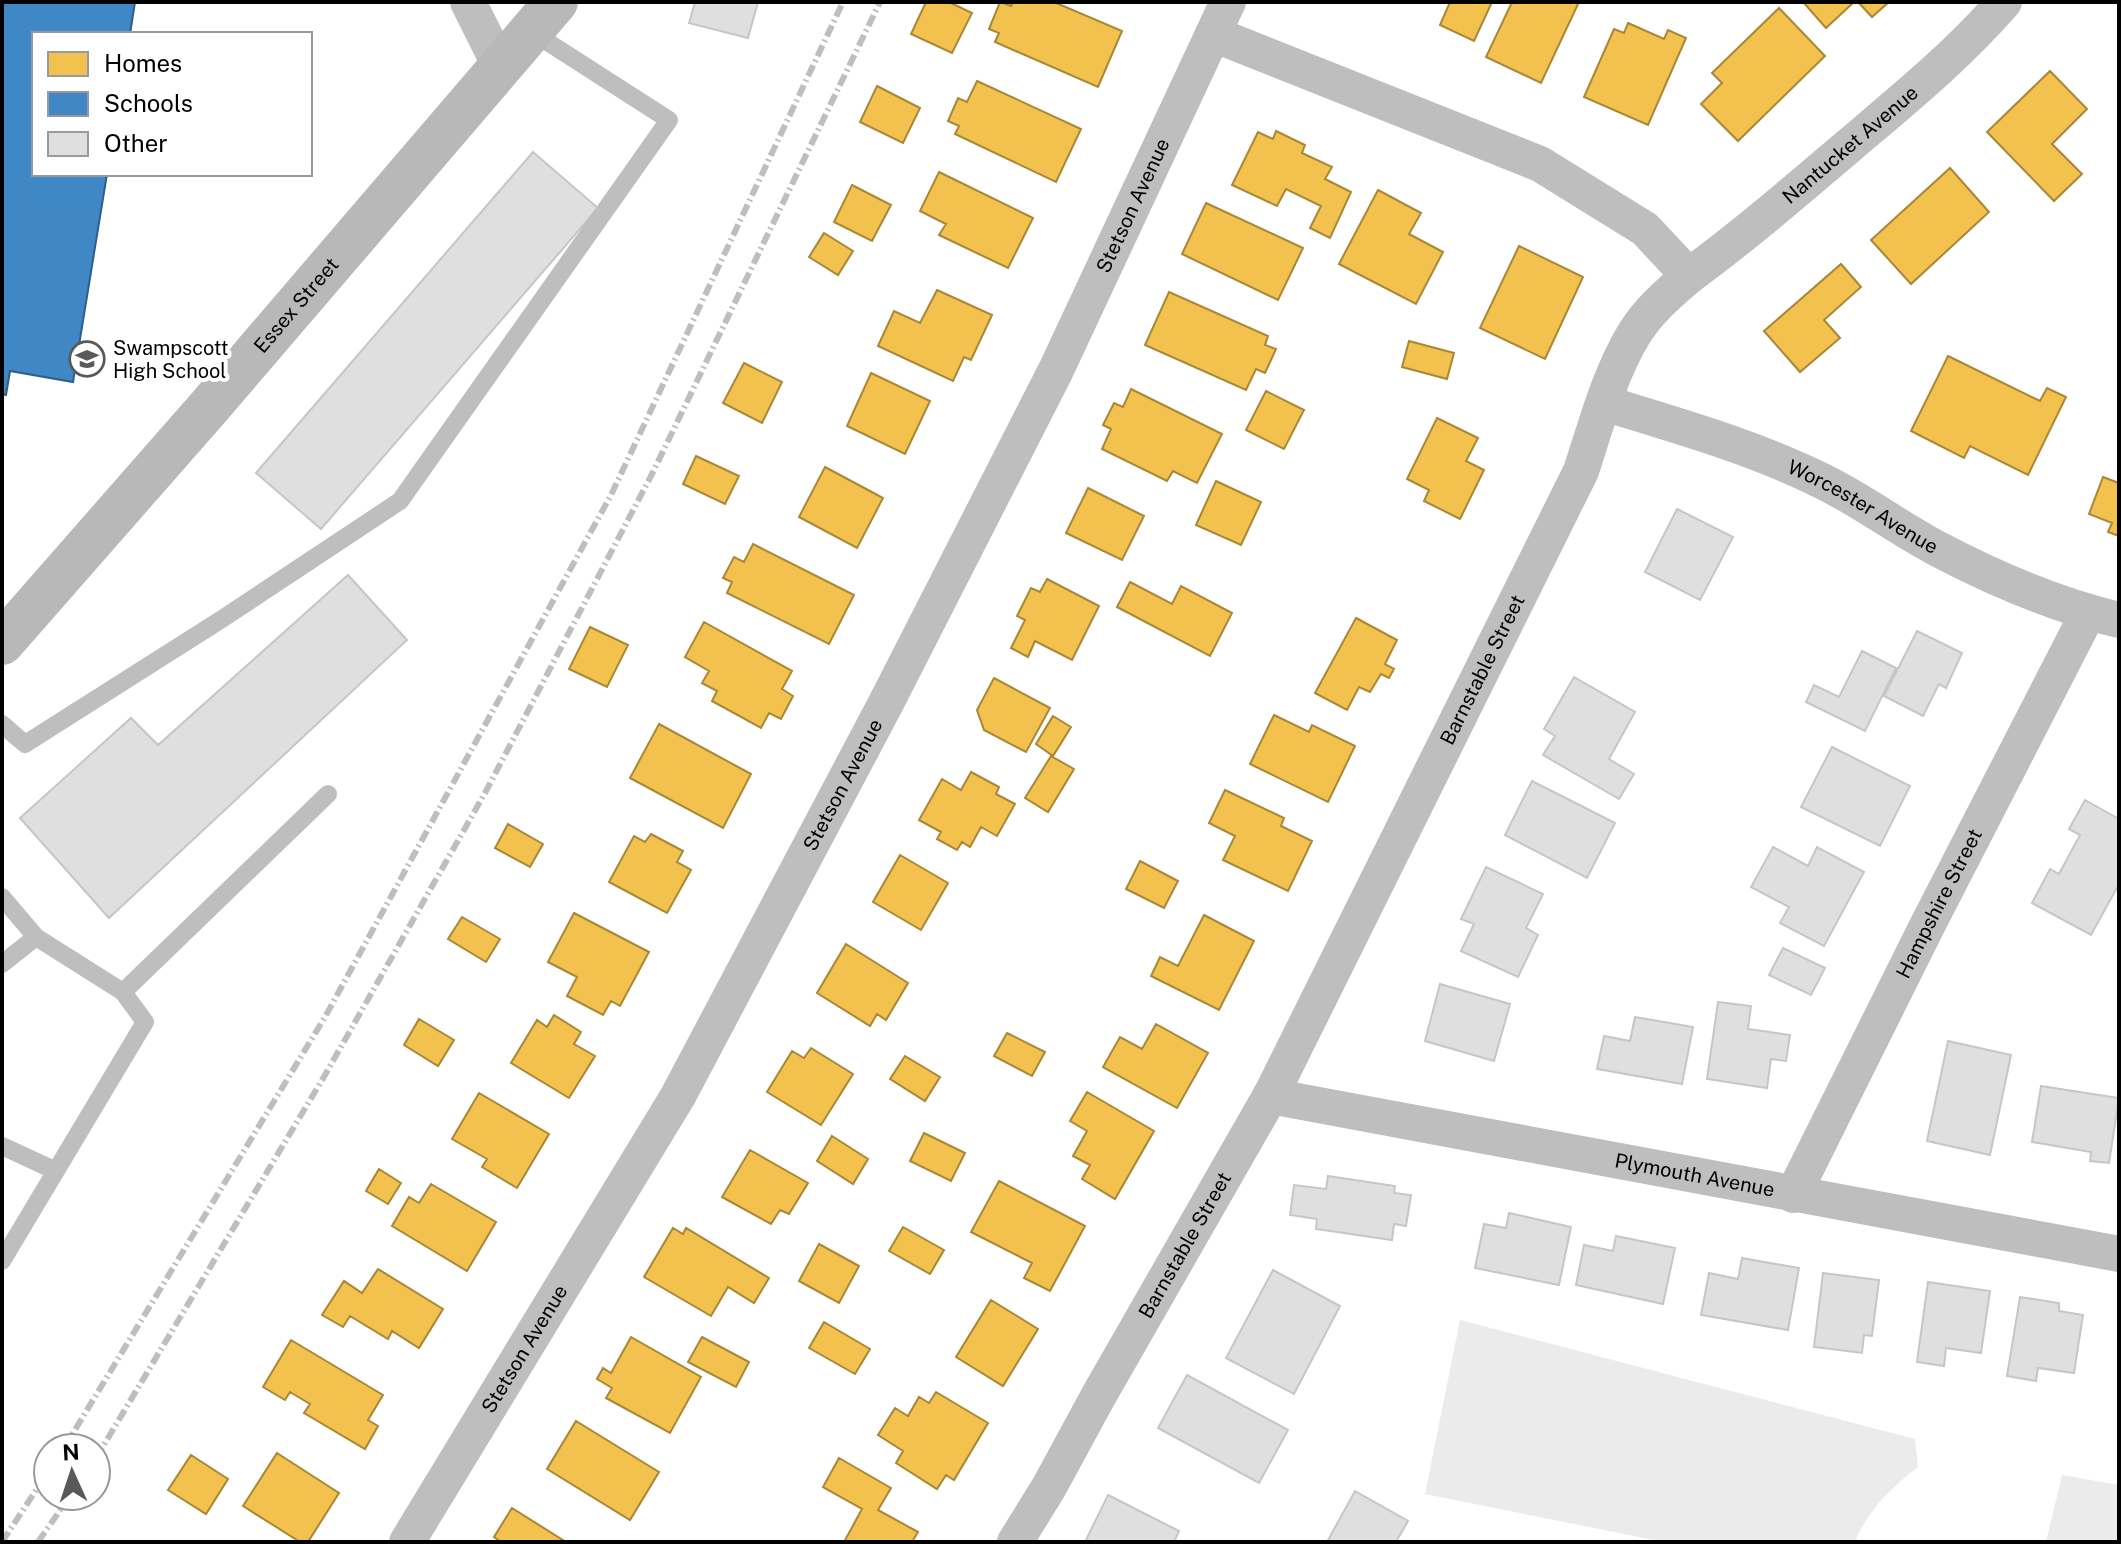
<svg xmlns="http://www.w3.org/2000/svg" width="2121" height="1544" viewBox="0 0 2121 1544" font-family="'Public Sans',sans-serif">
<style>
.green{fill:#ebebeb}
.homes{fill:#f2c14e;stroke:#a98737;stroke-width:2}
.schools{fill:#3f88c5;stroke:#2c5f8a;stroke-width:2}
.building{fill:#dfdfdf;stroke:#c6c6c6;stroke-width:2}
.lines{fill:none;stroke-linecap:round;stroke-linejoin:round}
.lane{stroke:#bebebe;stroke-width:18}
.street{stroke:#bebebe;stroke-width:36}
.secondary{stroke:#b8b8b8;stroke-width:44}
.rail{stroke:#bebebe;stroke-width:6;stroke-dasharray:12 4 2 4;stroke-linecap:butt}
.labels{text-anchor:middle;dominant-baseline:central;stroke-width:8;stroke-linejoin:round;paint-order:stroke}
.street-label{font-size:20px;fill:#000;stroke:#fff}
.poi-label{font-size:20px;fill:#000;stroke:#fff;text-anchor:start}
</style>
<rect width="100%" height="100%" fill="#fff"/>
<path class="green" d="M 1460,1320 L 1915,1439 L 1918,1467 C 1892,1487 1867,1511 1855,1542 L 1664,1542 L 1425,1494 Z
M 2062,1475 L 2119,1485 L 2119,1542 L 2046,1542 Z"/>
<path class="homes" d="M 926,2 L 949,2 L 972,13 L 952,53 L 911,34 Z
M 1000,2 L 1011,6 L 1013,2 L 1054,2 L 1122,31 L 1098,87 L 995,42 L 999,33 L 989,29 Z
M 1450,2 L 1492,2 L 1474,41 L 1440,25 Z
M 1512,2 L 1579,2 L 1541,83 L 1486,57 Z
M 1803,2 L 1854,2 L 1826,28 Z
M 1858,2 L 1889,2 L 1872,17 Z
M 1779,8 L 1825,56 L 1738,141 L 1701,104 L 1722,83 L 1712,73 Z
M 1628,23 L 1664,39 L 1668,30 L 1686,38 L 1648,125 L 1584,97 L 1614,29 L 1624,33 Z
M 2050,71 L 2087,109 L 2052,144 L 2082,174 L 2054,201 L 1987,132 Z
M 977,81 L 1081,129 L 1056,182 L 955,134 L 959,126 L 948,121 L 958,98 L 967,102 Z
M 877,86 L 920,108 L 903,143 L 860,122 Z
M 1276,131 L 1305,145 L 1302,153 L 1332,167 L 1325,179 L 1351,192 L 1330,238 L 1310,228 L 1321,206 L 1286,189 L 1277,206 L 1232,185 L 1258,132 L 1273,139 Z
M 1950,168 L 1989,212 L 1911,284 L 1871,240 Z
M 939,172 L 1033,218 L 1008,268 L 939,235 L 946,224 L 920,211 Z
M 852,185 L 891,205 L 872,241 L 834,222 Z
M 1378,190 L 1421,213 L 1409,234 L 1443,252 L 1416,304 L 1339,264 Z
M 1206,203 L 1303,248 L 1278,300 L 1182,254 Z
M 824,233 L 853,251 L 838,275 L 809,257 Z
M 1519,246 L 1583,277 L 1545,359 L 1480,328 Z
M 1841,264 L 1861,287 L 1824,320 L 1840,338 L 1800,372 L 1764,331 Z
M 937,290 L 992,315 L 971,360 L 964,357 L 953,381 L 878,346 L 894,311 L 920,323 Z
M 1169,292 L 1268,336 L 1265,345 L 1276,349 L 1265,373 L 1256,369 L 1246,390 L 1145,345 Z
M 1409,341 L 1454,353 L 1447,379 L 1402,367 Z
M 1948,356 L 2040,401 L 2047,388 L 2066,397 L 2028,475 L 1970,446 L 1964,458 L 1911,431 Z
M 744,363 L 782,382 L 762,423 L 723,403 Z
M 871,373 L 930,401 L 905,454 L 847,426 Z
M 1131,389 L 1222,434 L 1197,483 L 1173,471 L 1167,481 L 1102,449 L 1111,429 L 1103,425 L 1114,403 L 1123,407 Z
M 1266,391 L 1304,410 L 1284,449 L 1246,430 Z
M 1437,418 L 1478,438 L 1466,461 L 1484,470 L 1460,519 L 1424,501 L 1429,490 L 1407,479 Z
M 696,456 L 739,476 L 725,504 L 683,484 Z
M 825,467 L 883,498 L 857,548 L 799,517 Z
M 2103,477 L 2119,483 L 2119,536 L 2108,532 L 2112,523 L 2089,514 Z
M 1216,481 L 1261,502 L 1241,545 L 1196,525 Z
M 1088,488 L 1144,516 L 1122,560 L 1066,533 Z
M 753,544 L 854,595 L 829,644 L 727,593 L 732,582 L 723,578 L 734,557 L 744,562 Z
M 1047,579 L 1099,606 L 1072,660 L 1035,641 L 1028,657 L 1011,648 L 1025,620 L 1017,616 L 1031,588 L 1040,592 Z
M 1130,582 L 1172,604 L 1181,586 L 1232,613 L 1210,656 L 1117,607 Z
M 1356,618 L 1397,640 L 1385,664 L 1394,669 L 1389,678 L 1381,674 L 1370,692 L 1359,687 L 1347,710 L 1315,693 Z
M 704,622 L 792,671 L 782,689 L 793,696 L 781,719 L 769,713 L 761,728 L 712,701 L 717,691 L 702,683 L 709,671 L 685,657 Z
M 590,627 L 628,645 L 607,687 L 569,669 Z
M 994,678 L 1050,708 L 1026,752 L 984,730 L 977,710 Z
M 1274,715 L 1309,732 L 1312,725 L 1355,746 L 1328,802 L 1250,764 Z
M 1053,716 L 1071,727 L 1053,756 L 1036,744 Z
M 659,724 L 751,774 L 723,828 L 630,778 Z
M 1051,756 L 1074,769 L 1048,812 L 1025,798 Z
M 971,772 L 999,787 L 996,794 L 1015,804 L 997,836 L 981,827 L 970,847 L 962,842 L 957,850 L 937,839 L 941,832 L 919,820 L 942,779 L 961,790 Z
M 1225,790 L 1284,818 L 1281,826 L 1312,841 L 1288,891 L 1223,860 L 1235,836 L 1209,823 Z
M 508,824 L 543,844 L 530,867 L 495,848 Z
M 651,834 L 683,851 L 677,862 L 691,870 L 667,913 L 609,882 L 634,836 L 645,842 Z
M 900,855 L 948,883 L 921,930 L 873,902 Z
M 1140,861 L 1178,881 L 1164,908 L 1126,889 Z
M 574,913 L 649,952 L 620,1006 L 611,1001 L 603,1015 L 567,996 L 577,977 L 548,962 Z
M 1204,915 L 1254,941 L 1219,1010 L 1151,976 L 1160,957 L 1178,966 Z
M 462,917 L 500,939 L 486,962 L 448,939 Z
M 846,944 L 908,983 L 886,1020 L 877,1014 L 870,1026 L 817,993 Z
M 554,1015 L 581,1032 L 574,1044 L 595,1056 L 569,1098 L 511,1063 L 537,1020 L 547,1027 Z
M 419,1019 L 454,1040 L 438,1066 L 404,1045 Z
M 1156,1024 L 1208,1053 L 1177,1108 L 1103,1067 L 1120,1037 L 1142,1049 Z
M 1007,1033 L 1045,1052 L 1032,1076 L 994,1056 Z
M 811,1048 L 853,1074 L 821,1125 L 767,1092 L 792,1051 L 804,1058 Z
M 905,1056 L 940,1077 L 925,1101 L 890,1079 Z
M 1087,1092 L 1154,1131 L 1115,1199 L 1082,1179 L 1090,1165 L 1073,1156 L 1087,1131 L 1070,1121 Z
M 479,1093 L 549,1134 L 517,1188 L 482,1167 L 487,1159 L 452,1139 Z
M 924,1133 L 965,1153 L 951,1181 L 910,1161 Z
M 832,1136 L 868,1159 L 853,1184 L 817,1161 Z
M 750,1150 L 808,1183 L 789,1214 L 780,1210 L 771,1224 L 722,1197 Z
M 379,1169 L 401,1183 L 388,1204 L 366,1191 Z
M 999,1181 L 1085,1226 L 1050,1291 L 1024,1278 L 1032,1263 L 971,1232 Z
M 431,1184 L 496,1222 L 467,1271 L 392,1226 L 409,1197 L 419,1203 Z
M 903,1227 L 944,1250 L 930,1274 L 889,1251 Z
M 673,1228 L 683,1234 L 686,1228 L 769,1278 L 754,1303 L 728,1287 L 711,1316 L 644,1277 Z
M 819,1244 L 859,1266 L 839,1303 L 799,1281 Z
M 378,1269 L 443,1309 L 419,1348 L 392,1331 L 388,1339 L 350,1316 L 343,1327 L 322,1315 L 344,1281 L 362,1293 Z
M 991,1300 L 1038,1329 L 1003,1386 L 956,1357 Z
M 824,1322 L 870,1349 L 855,1374 L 809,1348 Z
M 631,1337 L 701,1377 L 670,1433 L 606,1398 L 612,1388 L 597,1379 L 603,1368 L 611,1373 Z
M 702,1337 L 749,1362 L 736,1387 L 688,1362 Z
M 291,1340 L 383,1395 L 368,1420 L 378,1426 L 365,1449 L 304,1413 L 310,1404 L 290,1392 L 285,1400 L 263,1387 Z
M 936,1392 L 988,1423 L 954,1480 L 946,1475 L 937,1489 L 896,1463 L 903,1451 L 878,1435 L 895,1408 L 908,1416 L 919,1397 L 929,1403 Z
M 576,1421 L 659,1472 L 630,1520 L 547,1469 Z
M 277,1453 L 339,1493 L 308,1542 L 300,1542 L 243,1506 Z
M 191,1455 L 228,1479 L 206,1514 L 168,1490 Z
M 839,1458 L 891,1488 L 878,1510 L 918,1532 L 912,1542 L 844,1542 L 862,1509 L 823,1487 Z
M 512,1508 L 566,1542 L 501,1542 L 494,1537 Z"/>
<path class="schools" d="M 2,2 L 135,2 L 130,34 L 34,34 L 34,174 L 107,174 L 73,382 L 10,371 L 6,395 L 2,394 Z"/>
<path class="building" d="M 695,2 L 758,2 L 748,38 L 689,23 Z
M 533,152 L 598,208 L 321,529 L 256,473 Z
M 1677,509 L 1733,537 L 1700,600 L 1645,572 Z
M 348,575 L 407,640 L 109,918 L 20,818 L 131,718 L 158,745 Z
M 1917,631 L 1962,653 L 1946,688 L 1939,684 L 1923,716 L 1884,696 Z
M 1862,651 L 1896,668 L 1865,731 L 1806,702 L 1814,685 L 1839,697 Z
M 1574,677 L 1635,712 L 1609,759 L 1634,774 L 1619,799 L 1543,755 L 1555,736 L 1544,729 Z
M 1832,747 L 1910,786 L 1880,846 L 1801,807 Z
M 1532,781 L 1615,823 L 1587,878 L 1505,835 Z
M 2085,800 L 2119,819 L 2119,884 L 2091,935 L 2032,903 L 2050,869 L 2059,874 L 2080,835 L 2069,829 Z
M 1773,847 L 1808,866 L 1817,847 L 1864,872 L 1824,946 L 1780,923 L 1789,907 L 1751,887 Z
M 1486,867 L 1543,894 L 1526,928 L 1538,935 L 1518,977 L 1461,951 L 1474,924 L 1461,919 Z
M 1783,948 L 1825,968 L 1811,995 L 1769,975 Z
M 1440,984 L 1510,1004 L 1494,1061 L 1425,1041 Z
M 1718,1002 L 1751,1006 L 1748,1029 L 1790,1035 L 1786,1061 L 1771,1059 L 1767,1088 L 1707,1079 Z
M 1635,1017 L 1693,1027 L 1682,1084 L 1597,1069 L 1604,1036 L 1630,1041 Z
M 1948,1041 L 2011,1055 L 1990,1155 L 1927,1141 Z
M 2041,1086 L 2119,1098 L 2109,1163 L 2090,1161 L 2091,1152 L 2032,1142 Z
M 1328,1176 L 1395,1186 L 1394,1193 L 1411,1195 L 1406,1226 L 1394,1224 L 1392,1240 L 1316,1229 L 1317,1219 L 1290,1215 L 1294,1185 L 1326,1189 Z
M 1509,1213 L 1571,1227 L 1559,1285 L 1475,1268 L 1484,1224 L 1506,1228 Z
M 1616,1236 L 1675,1248 L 1663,1304 L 1576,1285 L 1584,1245 L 1613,1251 Z
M 1742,1258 L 1799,1268 L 1788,1330 L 1701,1315 L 1709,1273 L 1738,1279 Z
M 1273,1270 L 1340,1306 L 1294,1394 L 1226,1358 Z
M 1823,1273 L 1879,1280 L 1872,1336 L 1864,1335 L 1862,1353 L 1814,1347 Z
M 1928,1282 L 1990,1291 L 1981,1353 L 1946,1348 L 1944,1366 L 1917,1362 Z
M 2020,1297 L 2059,1303 L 2059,1311 L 2083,1315 L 2074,1373 L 2038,1368 L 2036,1381 L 2007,1376 Z
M 1187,1375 L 1288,1430 L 1259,1483 L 1158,1428 Z
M 1355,1491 L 1408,1521 L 1396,1542 L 1327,1542 Z
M 1108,1495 L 1179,1531 L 1174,1542 L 1085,1542 Z"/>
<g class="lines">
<path class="lane" d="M 2,724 L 25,744 L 222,619 L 400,501 L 669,120 L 532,32
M 2,897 L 36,937 L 2,964
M 36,937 L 123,992 L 328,794
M 2,1146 L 56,1171
M 2,1261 L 145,1022 L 123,992"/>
<g class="street">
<path d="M 468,2 L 500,66"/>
<path id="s1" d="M 1689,276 C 1745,235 1798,189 1851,144 C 1904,99 1958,55 2004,2"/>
<path id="s2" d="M 1604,403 C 1678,426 1751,446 1822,481 C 1863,501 1898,528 1938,549 C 1995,579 2055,605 2119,620"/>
<path id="s3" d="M 1270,1096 L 2119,1254"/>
<path id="s4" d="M 1793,1195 L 1927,926 L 2088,613"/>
<path id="s5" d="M 407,1542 L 678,1096 L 886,703 L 1056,370 L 1228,2"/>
<path id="s6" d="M 1015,1542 L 1049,1487 L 1099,1395 L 1272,1093 L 1581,471 C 1596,426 1609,375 1634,334 C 1648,311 1669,293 1689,276 L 1645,229 L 1540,164 L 1213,34"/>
</g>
<path class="secondary" id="s7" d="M 2,643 L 209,407 L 556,2"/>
<path class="rail" d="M 64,1448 L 325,1017 L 611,495 L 843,2
M 96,1458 L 325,1075 L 485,793 L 653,472 L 880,2
M 2,1542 L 48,1472
M 38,1542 L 70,1496"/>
</g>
<defs>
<symbol id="school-ring" viewBox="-11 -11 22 22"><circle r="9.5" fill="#fff" stroke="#595959" stroke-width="1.5"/><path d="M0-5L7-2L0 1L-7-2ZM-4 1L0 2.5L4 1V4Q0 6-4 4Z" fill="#595959"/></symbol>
</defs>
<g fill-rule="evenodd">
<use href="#school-ring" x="67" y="339" width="40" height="40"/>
</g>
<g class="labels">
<g class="street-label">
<text stroke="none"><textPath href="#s1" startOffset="208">Nantucket Avenue</textPath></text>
<text stroke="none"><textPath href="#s5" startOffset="1522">Stetson Avenue</textPath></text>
<text stroke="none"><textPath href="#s7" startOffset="448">Essex Street</textPath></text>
<text stroke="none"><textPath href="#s2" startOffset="280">Worcester Avenue</textPath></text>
<text stroke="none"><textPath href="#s6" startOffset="990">Barnstable Street</textPath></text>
<text stroke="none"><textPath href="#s5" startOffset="874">Stetson Avenue</textPath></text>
<text stroke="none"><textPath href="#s4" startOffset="326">Hampshire Street</textPath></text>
<text stroke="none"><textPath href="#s3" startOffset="432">Plymouth Avenue</textPath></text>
<text stroke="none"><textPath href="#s6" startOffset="342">Barnstable Street</textPath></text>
<text stroke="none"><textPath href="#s5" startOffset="226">Stetson Avenue</textPath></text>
</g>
<g class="poi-label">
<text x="113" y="348">Swampscott<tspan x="113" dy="23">High School</tspan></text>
</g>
</g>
<rect width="2121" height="1544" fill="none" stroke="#000000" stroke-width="8"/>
<rect x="32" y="32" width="280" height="144" fill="#ffffff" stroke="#999999" stroke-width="2"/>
<rect x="48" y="52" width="40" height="24" fill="#f2c14e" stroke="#999999" stroke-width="2"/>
<text x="104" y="72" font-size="24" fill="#000000">Homes</text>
<rect x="48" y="92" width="40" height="24" fill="#3f88c5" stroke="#999999" stroke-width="2"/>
<text x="104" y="112" font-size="24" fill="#000000">Schools</text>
<rect x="48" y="132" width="40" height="24" fill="#dfdfdf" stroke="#999999" stroke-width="2"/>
<text x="104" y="152" font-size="24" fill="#000000">Other</text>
<g transform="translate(72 1472) rotate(357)"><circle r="38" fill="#ffffff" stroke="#999999" stroke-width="2"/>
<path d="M0-6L14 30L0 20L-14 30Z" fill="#595959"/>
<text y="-12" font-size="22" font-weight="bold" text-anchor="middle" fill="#000000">N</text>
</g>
</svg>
